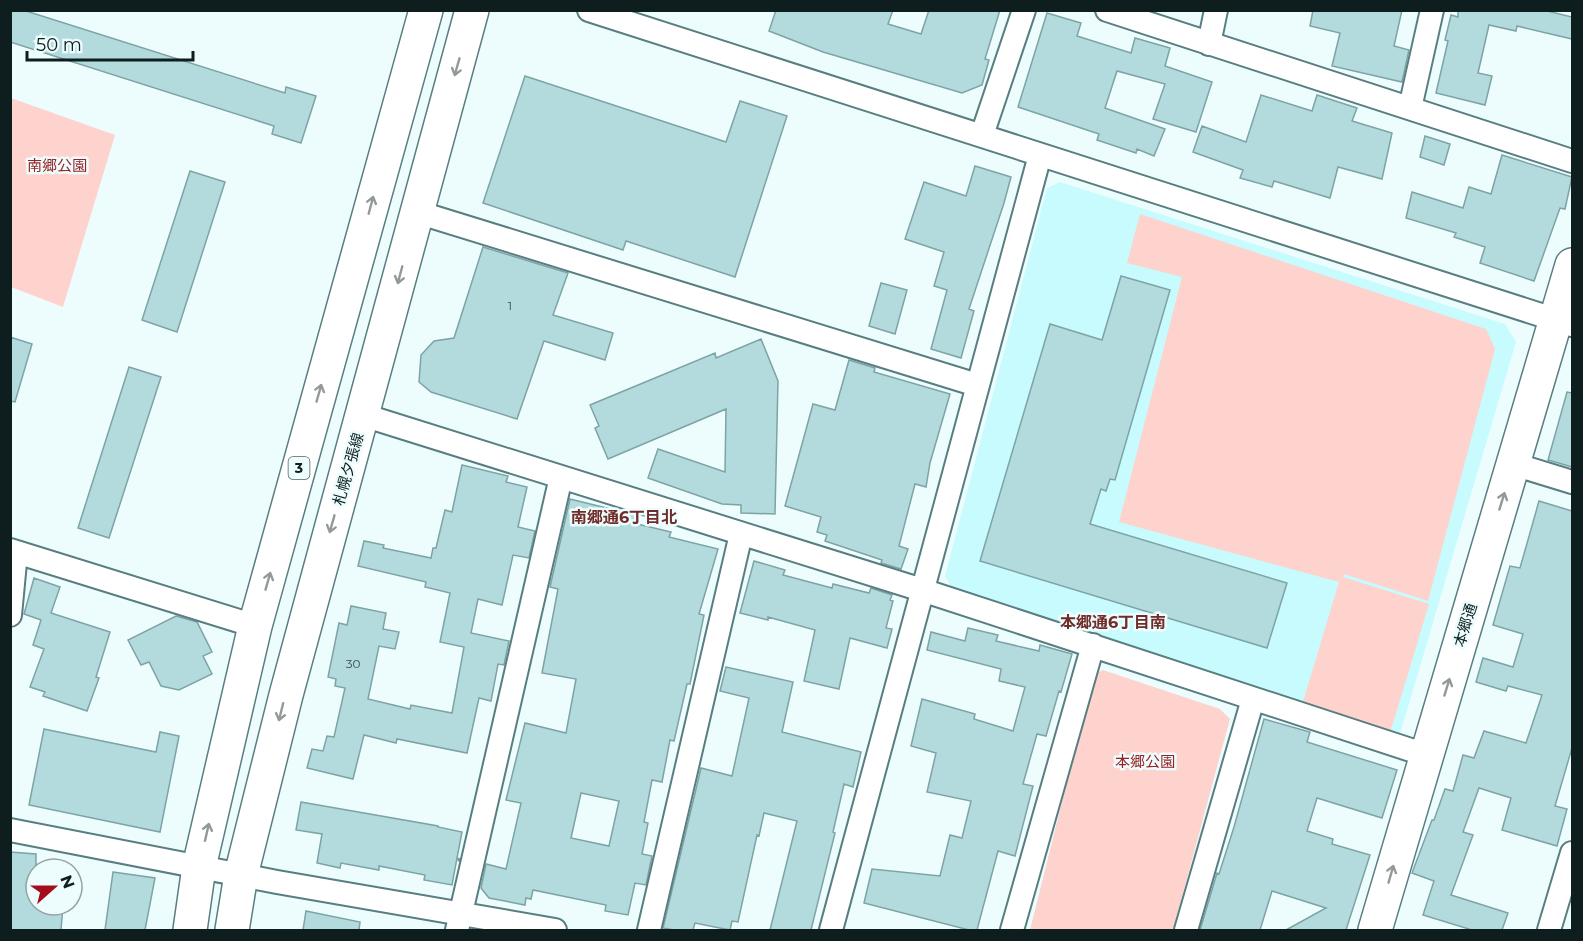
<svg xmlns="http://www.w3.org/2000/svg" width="1583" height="941" viewBox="0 0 1583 941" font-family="Montserrat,'Noto Sans JP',sans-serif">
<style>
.built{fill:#c7fbfd}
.green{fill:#fed3ce}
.building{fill:#b3dbdd;stroke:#7da3a5;stroke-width:1.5;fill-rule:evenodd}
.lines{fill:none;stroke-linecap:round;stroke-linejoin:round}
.street-casing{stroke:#597e81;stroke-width:26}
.secondary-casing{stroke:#597e81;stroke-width:36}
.primary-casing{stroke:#597e81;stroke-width:36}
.street{stroke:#fff;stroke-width:22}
.secondary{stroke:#fff;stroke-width:33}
.primary{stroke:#fff;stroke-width:33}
.oneway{stroke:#93999a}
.labels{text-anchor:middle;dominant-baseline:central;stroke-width:5;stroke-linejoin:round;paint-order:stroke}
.number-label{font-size:12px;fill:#374c4e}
.shield{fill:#edfdfe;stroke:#516061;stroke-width:1.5}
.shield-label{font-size:14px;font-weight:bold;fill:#0e1d1e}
.park-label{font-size:15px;fill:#992123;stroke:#edfdfe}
.street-label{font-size:15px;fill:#0e1d1e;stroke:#edfdfe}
.neighbourhood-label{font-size:16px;font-weight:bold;fill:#712b28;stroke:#edfdfe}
</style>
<rect width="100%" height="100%" fill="#edfdfe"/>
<path class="built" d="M 1060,182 L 1505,324 L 1516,342 L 1400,734 L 953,590 L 945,576 L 1047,188 Z"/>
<path class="green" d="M 11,98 L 115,135 L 63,307 L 11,287 Z
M 1140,214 L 1486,329 L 1495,349 L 1428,601 L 1344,574 L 1343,577 L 1429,604 L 1390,733 L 1302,705 L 1339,582 L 1119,522 L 1182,277 L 1127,263 Z
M 1103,670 L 1220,709 L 1230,719 L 1173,930 L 1030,930 L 1094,674 Z"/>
<path class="building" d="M 10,10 L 23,10 L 285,93 L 286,87 L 316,96 L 301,143 L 272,134 L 274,126 L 10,42 Z
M 776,10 L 893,10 L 888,24 L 921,34 L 929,10 L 1000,10 L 985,59 L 989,60 L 982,85 L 962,93 L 823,52 L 769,31 Z
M 1313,10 L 1402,10 L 1394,46 L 1409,50 L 1402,82 L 1332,66 L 1340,33 L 1310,26 Z
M 1458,10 L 1543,10 L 1572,17 L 1572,39 L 1517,26 L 1516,31 L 1489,25 L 1478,73 L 1492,76 L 1485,105 L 1436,93 L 1448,41 L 1445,40 L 1451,15 L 1458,17 Z
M 1047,13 L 1081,23 L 1077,36 L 1131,53 L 1135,38 L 1170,48 L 1165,66 L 1212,82 L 1196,132 L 1153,119 L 1165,84 L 1117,71 L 1105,108 L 1165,129 L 1154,156 L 1137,149 L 1136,153 L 1097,140 L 1099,134 L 1018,107 Z
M 525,76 L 726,142 L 740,101 L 787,116 L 735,277 L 626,241 L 623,250 L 483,203 Z
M 1261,95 L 1312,111 L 1317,95 L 1357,108 L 1352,121 L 1392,133 L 1382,179 L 1338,167 L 1330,198 L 1274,181 L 1272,187 L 1240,178 L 1243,170 L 1193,152 L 1202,126 L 1246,142 Z
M 1425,136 L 1450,144 L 1444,165 L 1420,157 Z
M 1502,155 L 1572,177 L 1565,209 L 1560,208 L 1534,281 L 1480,263 L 1485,247 L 1454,237 L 1456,233 L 1406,218 L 1412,192 L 1463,208 L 1469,187 L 1491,194 Z
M 975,166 L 1011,177 L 1004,203 L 969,309 L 974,311 L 961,358 L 931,349 L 947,290 L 934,286 L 944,252 L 905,239 L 924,182 L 966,196 Z
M 190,171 L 225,182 L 177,332 L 142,320 Z
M 483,247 L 568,273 L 553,315 L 613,333 L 605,360 L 544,341 L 517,419 L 431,392 L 419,382 L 421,355 L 434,341 L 454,338 Z
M 1121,276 L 1170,290 L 1115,480 L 1110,479 L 1106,491 L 1101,489 L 1090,524 L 1287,583 L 1267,648 L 980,561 L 1050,324 L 1102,340 Z
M 881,283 L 907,290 L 895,334 L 869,326 Z
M 10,337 L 32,344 L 15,402 L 10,401 Z
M 761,339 L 778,381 L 775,514 L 741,513 L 741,505 L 722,504 L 648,478 L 658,449 L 725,472 L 726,409 L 608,459 L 595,428 L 599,426 L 590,405 L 715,353 L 716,358 Z
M 849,360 L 875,368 L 874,372 L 950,394 L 930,463 L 926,487 L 915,484 L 899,546 L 908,549 L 901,569 L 881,563 L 882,560 L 825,541 L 827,535 L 817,532 L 821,517 L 785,506 L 813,404 L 835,410 Z
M 129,367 L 161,377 L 109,538 L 78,528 Z
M 1567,392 L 1572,393 L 1572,467 L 1548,460 Z
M 462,465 L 508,476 L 506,482 L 527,487 L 518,527 L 535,531 L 529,558 L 513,555 L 502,605 L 478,599 L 471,633 L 509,641 L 504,665 L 498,664 L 491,701 L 479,698 L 467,753 L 397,739 L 396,743 L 364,735 L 353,779 L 307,768 L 312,749 L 323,751 L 327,736 L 334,737 L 345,688 L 335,686 L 336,679 L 328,677 L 339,623 L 347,625 L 351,606 L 386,613 L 383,629 L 399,632 L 395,649 L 379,646 L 368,699 L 410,709 L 411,705 L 452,713 L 464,647 L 440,642 L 450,593 L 425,587 L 426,582 L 358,566 L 364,541 L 384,545 L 383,548 L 431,558 L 433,548 L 436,548 L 445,510 L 452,512 Z
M 570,499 L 635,515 L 633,523 L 671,532 L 669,537 L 718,549 L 699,614 L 704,615 L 690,684 L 687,684 L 674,741 L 670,740 L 662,782 L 652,780 L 644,822 L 648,823 L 642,854 L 652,856 L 646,885 L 635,883 L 628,915 L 605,911 L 606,905 L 533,890 L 531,899 L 526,898 L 525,905 L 489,898 L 481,888 L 486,864 L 506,869 L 521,803 L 506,800 L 525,723 L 566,733 L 576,679 L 542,673 L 558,589 L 550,587 ZM 581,793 L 619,801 L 609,846 L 571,838 Z
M 1539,501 L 1572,511 L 1572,748 L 1555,806 L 1567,809 L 1557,846 L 1502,830 L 1511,798 L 1479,788 L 1463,832 L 1473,835 L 1451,895 L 1508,913 L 1502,930 L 1472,930 L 1423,915 L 1434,881 L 1412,873 L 1432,820 L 1434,820 L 1445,789 L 1453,791 L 1463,755 L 1474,758 L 1484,731 L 1526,743 L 1542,695 L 1508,686 L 1506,691 L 1476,682 L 1483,658 L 1513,667 L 1523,634 L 1493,625 L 1510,566 L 1520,568 Z
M 754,561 L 785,570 L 783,575 L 832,588 L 833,584 L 869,593 L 871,588 L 892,595 L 890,600 L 893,601 L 886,628 L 892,629 L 887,648 L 850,638 L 839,689 L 804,681 L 815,630 L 768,617 L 768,620 L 740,613 Z
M 34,578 L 60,587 L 51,613 L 110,632 L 96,677 L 99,678 L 87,711 L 43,696 L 45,692 L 30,687 L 44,649 L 33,645 L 41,620 L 24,614 Z
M 176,616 L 197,622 L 212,652 L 203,656 L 212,674 L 179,690 L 161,686 L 149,662 L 141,665 L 128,640 Z
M 968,628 L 998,635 L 996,641 L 1039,651 L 1040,645 L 1072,654 L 1061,692 L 1059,691 L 1046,736 L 1037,734 L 1023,784 L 1033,786 L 1015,856 L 998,851 L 977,930 L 969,930 L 864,903 L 872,869 L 940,876 L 950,835 L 962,838 L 971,801 L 927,792 L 936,753 L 911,746 L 922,699 L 975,714 L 974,719 L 1013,731 L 1025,687 L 999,681 L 1001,669 L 927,650 L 931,632 L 965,641 Z
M 726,667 L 793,682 L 782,732 L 861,752 L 853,787 L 844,784 L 833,832 L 835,833 L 811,930 L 770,930 L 797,821 L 764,813 L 759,836 L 757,835 L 738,922 L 732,921 L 730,930 L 695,923 L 693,930 L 674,930 L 663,928 L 701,768 L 732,776 L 749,698 L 720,691 Z
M 1264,719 L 1310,732 L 1307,742 L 1397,770 L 1382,818 L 1317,798 L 1307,831 L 1333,839 L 1332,844 L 1370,855 L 1346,930 L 1286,930 L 1326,908 L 1272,891 L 1260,930 L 1200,930 L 1217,873 L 1219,874 L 1234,827 Z
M 44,729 L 156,752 L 160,732 L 179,736 L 160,832 L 29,805 Z
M 301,802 L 438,826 L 438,827 L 462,832 L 457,858 L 460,859 L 459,861 L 457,858 L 452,885 L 424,880 L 425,875 L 379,866 L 379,870 L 341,863 L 340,868 L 317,863 L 322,834 L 296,830 Z
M 10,852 L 36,854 L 36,905 L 63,905 L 61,930 L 10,930 Z
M 113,872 L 155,878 L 145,930 L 105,930 Z
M 306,911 L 360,922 L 359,930 L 303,930 Z"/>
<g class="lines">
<defs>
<path id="street" d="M 589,10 L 1572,325
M 1107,10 L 1572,161
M 1209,44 L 1216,10
M 1410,108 L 1432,10
M 982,135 L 1024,10
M 417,212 L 977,385
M 363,415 L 922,590 L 1426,755
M 1513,464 L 1572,482
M 10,550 L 255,626
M 10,615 L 16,552
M 10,830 L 277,882 L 555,930
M 457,930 L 561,477
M 649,930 L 741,534
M 831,930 L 1040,155
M 1012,930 L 1093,645
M 1186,930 L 1253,699
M 1549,930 L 1572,853"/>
<path id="secondary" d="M 1375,930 L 1572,265"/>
<path id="primary" d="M 190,930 L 199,867 L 255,626 L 426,10
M 232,930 L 241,875 L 286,695 L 472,10"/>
</defs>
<use href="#street" class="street-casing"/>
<use href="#secondary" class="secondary-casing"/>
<use href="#primary" class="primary-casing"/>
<use href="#street" class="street"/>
<use href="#secondary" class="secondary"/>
<use href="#primary" class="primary"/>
</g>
<defs><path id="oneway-shaft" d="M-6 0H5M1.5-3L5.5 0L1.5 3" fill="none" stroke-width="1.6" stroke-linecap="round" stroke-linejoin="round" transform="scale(1.5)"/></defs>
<g class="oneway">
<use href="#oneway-shaft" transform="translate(457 67) rotate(106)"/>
<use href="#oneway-shaft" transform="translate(371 205) rotate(-75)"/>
<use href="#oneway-shaft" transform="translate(400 275) rotate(105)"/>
<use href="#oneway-shaft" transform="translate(319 393) rotate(-74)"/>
<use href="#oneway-shaft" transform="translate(1502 501) rotate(-73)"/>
<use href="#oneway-shaft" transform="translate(332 524) rotate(106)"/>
<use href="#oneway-shaft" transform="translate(268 581) rotate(-74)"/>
<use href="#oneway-shaft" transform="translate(1447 687) rotate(-73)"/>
<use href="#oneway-shaft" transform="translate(281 712) rotate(104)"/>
<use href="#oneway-shaft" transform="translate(207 832) rotate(-77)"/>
<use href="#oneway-shaft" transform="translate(1391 874) rotate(-74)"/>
</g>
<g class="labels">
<g class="number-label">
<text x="510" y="305">1</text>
<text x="353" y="663">30</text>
</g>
<rect class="shield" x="288.5" y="457" width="21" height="22" rx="4.5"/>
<g class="shield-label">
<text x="299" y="468">3</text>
</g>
<g class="park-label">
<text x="57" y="165">南郷公園</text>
<text x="1145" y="761">本郷公園</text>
</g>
<g class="street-label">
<text transform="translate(348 469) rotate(-74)">札幌夕張線</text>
<text transform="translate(1465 625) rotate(-73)">本郷通</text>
</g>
<g class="neighbourhood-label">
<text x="624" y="517">南郷通6丁目北</text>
<text x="1113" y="622">本郷通6丁目南</text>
</g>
</g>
<rect width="1583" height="941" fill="none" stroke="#0e1d1e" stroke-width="24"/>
<g transform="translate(54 887) rotate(69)"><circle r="28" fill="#edfdfe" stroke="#94a3a4" stroke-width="1.5"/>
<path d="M0-4.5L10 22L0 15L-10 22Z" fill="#a50d1b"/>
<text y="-9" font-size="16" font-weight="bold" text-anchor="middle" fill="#0e1d1e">N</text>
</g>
<path d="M27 51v9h166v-9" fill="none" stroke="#0e1d1e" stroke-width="3"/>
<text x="36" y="51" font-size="18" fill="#0e1d1e" stroke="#edfdfe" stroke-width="4.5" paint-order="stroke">50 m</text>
</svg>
